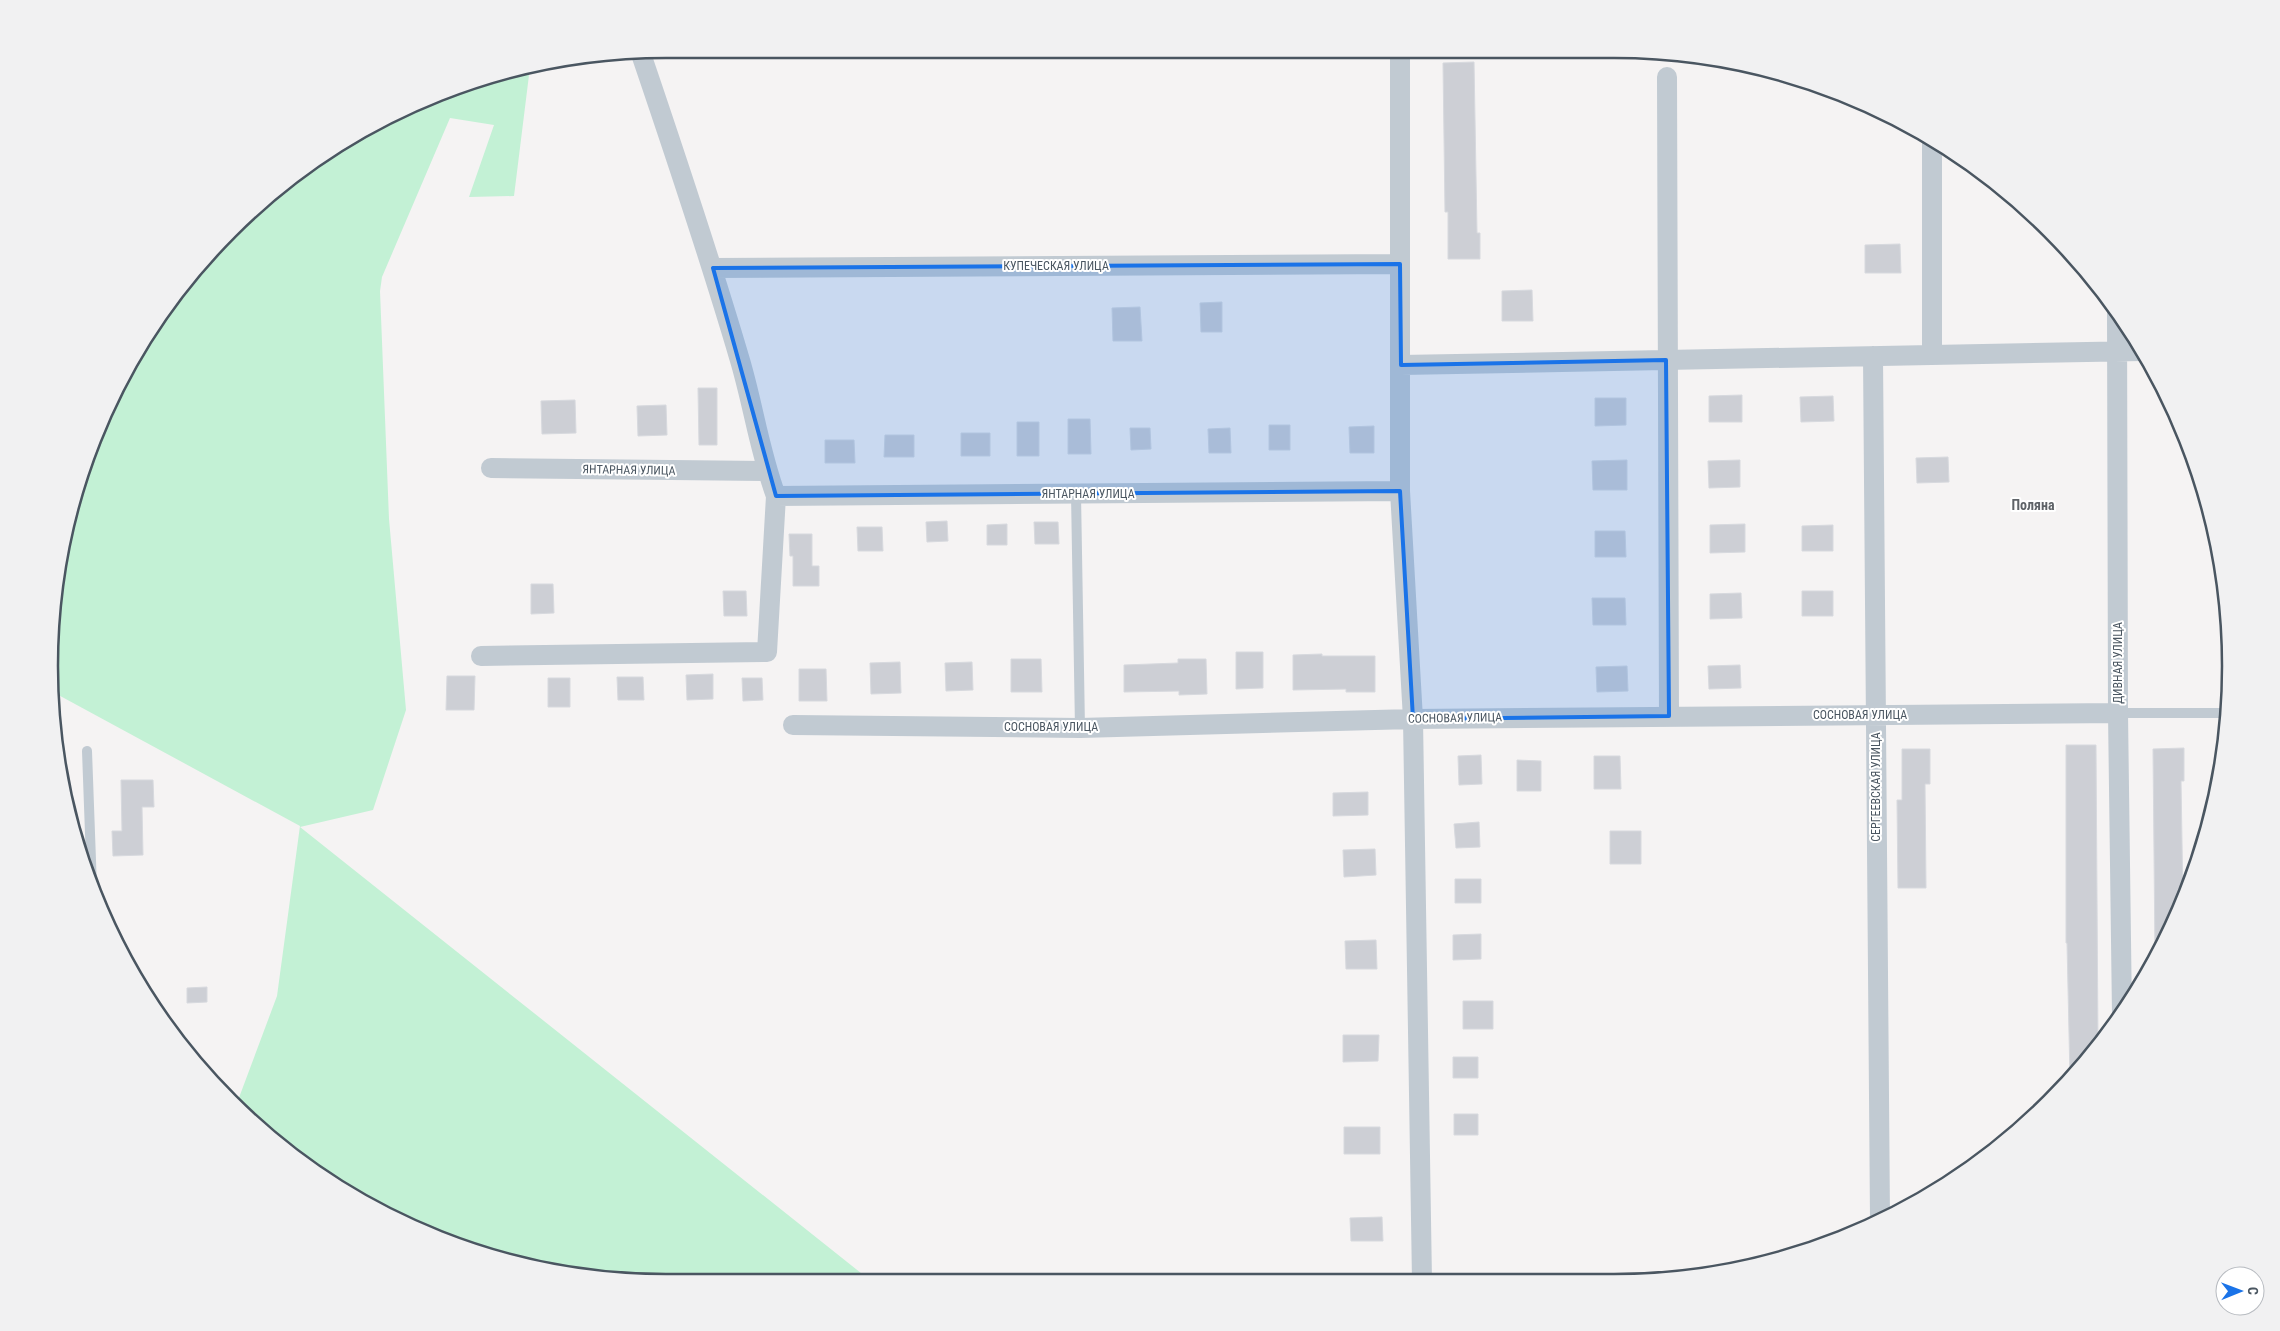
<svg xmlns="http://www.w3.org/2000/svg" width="2280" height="1331" viewBox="0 0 2280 1331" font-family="'Roboto Condensed',sans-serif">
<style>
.green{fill:#c3f1d5}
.building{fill:#cdcfd5;stroke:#d7d9de}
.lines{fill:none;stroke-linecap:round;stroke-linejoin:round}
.service{stroke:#c1cad2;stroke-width:10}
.minor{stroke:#c1cad2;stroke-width:20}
.marked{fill:#1a73e8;fill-opacity:0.2;stroke:#1a73e8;stroke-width:4;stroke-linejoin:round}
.labels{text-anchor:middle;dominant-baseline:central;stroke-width:4;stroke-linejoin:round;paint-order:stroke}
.street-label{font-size:12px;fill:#4a5661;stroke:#fff}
.neighbourhood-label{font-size:14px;font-weight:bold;fill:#5f6368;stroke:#fff}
.rim{fill:none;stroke:#4a5661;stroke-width:2.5}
</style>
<rect width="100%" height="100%" fill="#f5f3f3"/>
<path class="green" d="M 530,67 L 514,196 L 469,197 L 494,125 L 450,118 L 382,277 L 380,291 L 389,519 L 406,710 L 373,810 L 300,827 L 871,1281 L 625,1281 L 467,1249 L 323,1178 L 237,1103 L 277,996 L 300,826 L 51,691 L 54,585 L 70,506 L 112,393 L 153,323 L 229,230 L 290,176 L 392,112 L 468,81 L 487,78 L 488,77 Z"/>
<path class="building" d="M 1474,62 L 1477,233 L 1480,233 L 1480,259 L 1448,259 L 1448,212 L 1445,212 L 1443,63 Z
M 1900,244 L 1901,273 L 1865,273 L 1865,245 Z
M 1532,290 L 1533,321 L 1502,321 L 1502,291 Z
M 1222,302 L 1222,332 L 1201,332 L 1200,303 Z
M 1140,307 L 1142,341 L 1113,341 L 1112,308 Z
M 698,388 L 717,388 L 717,445 L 699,445 Z
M 1742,395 L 1742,422 L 1709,422 L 1709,396 Z
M 1833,396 L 1834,421 L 1801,422 L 1800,397 Z
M 1595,398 L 1626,398 L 1626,425 L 1595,426 Z
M 575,400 L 576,433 L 542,434 L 541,401 Z
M 666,405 L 667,435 L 638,436 L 637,406 Z
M 1068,419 L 1090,419 L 1091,454 L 1068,454 Z
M 1017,422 L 1039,422 L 1039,456 L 1017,456 Z
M 1269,425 L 1290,425 L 1290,450 L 1269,450 Z
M 1374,426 L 1374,453 L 1350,453 L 1349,427 Z
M 1130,428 L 1150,428 L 1151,449 L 1131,450 Z
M 1230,428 L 1231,453 L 1209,453 L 1208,429 Z
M 961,433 L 990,433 L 990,456 L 961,456 Z
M 885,435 L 914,435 L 914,457 L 884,457 Z
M 825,440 L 854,440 L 855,463 L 825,463 Z
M 1948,457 L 1949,482 L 1917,483 L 1916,458 Z
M 1627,460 L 1627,490 L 1593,490 L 1592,461 Z
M 1740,460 L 1740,487 L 1709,488 L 1708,461 Z
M 947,521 L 948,541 L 927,542 L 926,522 Z
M 1034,522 L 1058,522 L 1059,544 L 1035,544 Z
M 1007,524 L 1007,545 L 987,545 L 987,525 Z
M 1745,524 L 1745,552 L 1710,553 L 1710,525 Z
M 1833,525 L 1833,551 L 1802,551 L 1802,526 Z
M 857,527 L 882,527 L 883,551 L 858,551 Z
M 1595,531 L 1625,531 L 1626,557 L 1595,557 Z
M 789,534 L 812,534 L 812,566 L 819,566 L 819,586 L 793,586 L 793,556 L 790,556 Z
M 531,584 L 553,584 L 554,613 L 531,614 Z
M 723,591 L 746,591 L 747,616 L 724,616 Z
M 1802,591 L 1833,591 L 1833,616 L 1802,616 Z
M 1741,593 L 1742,618 L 1710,619 L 1710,594 Z
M 1592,598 L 1625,598 L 1626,625 L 1593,625 Z
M 1236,652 L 1263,652 L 1263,688 L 1236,689 Z
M 1322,654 L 1322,656 L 1375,656 L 1375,692 L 1346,692 L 1346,689 L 1293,690 L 1293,655 Z
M 1011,659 L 1041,659 L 1042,692 L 1011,692 Z
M 1178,659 L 1206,659 L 1207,694 L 1179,695 L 1179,691 L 1124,692 L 1124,665 L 1178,663 Z
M 900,662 L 901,693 L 871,694 L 870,663 Z
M 972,662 L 973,690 L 946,691 L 945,663 Z
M 1740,665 L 1741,688 L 1709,689 L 1708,666 Z
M 1627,666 L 1628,691 L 1597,692 L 1596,667 Z
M 799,669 L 826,669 L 827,701 L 799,701 Z
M 713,674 L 713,699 L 687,700 L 686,675 Z
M 447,676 L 475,676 L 474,710 L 446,710 Z
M 617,677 L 643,677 L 644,700 L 618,700 Z
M 548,678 L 570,678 L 570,707 L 548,707 Z
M 742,678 L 762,678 L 763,700 L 743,701 Z
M 2066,745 L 2096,745 L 2098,1044 L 2070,1078 L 2067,943 L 2066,943 Z
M 2184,748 L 2184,781 L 2181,781 L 2183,904 L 2155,957 L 2153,749 Z
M 1902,749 L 1930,749 L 1930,784 L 1925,784 L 1926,888 L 1898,888 L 1897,800 L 1902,800 Z
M 1481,755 L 1482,784 L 1459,785 L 1458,756 Z
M 1594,756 L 1620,756 L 1621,789 L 1594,789 Z
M 1517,760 L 1541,761 L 1541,791 L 1517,791 Z
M 121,780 L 153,780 L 154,807 L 142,807 L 143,855 L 113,856 L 112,831 L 122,831 Z
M 1368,792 L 1368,815 L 1333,816 L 1333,793 Z
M 1479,822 L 1480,847 L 1456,848 L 1454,824 Z
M 1610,831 L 1641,831 L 1641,864 L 1610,864 Z
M 1375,849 L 1376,875 L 1344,877 L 1343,850 Z
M 1455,879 L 1481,879 L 1481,903 L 1455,903 Z
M 1481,934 L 1481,959 L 1453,960 L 1453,935 Z
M 1376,940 L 1377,969 L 1346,969 L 1345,941 Z
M 207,987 L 207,1002 L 187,1003 L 187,988 Z
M 1463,1001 L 1493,1001 L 1493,1029 L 1463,1029 Z
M 1343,1035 L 1379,1035 L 1378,1061 L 1343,1062 Z
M 1453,1057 L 1478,1057 L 1478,1078 L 1453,1078 Z
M 1454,1114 L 1478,1114 L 1478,1135 L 1454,1135 Z
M 1344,1127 L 1380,1127 L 1380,1154 L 1344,1154 Z
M 1382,1217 L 1383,1241 L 1351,1241 L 1350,1218 Z"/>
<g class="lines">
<path class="service" d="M 1076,494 L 1080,728
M 2118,713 L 2227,713
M 87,751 L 92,888"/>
<path class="minor" d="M 1400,51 L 1400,491 L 1413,719 L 1422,1281
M 1667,77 L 1669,716
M 1932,140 L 1932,355
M 713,268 L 1400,264
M 2117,311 L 2118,713 L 2122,1015
M 1873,356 L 1880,1219
M 1401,365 L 2142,351
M 491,468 L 767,471
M 776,496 L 1400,491
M 481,656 L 767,652 L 776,496 C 759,450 753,403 739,357 C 709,255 675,154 641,54
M 793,725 L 1080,728 L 1413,719 L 2118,713"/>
</g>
<path class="marked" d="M 1400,264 L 1401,365 L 1666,360 L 1669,716 L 1413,719 L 1400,491 L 776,496 L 713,268 Z"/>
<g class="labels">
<g class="street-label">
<text x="1056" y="266">КУПЕЧЕСКАЯ УЛИЦА</text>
<text transform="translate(629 470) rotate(1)">ЯНТАРНАЯ УЛИЦА</text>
<text x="1088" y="494">ЯНТАРНАЯ УЛИЦА</text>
<text transform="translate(2118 663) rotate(-90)">ДИВНАЯ УЛИЦА</text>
<text x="1860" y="715">СОСНОВАЯ УЛИЦА</text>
<text transform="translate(1455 718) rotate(-1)">СОСНОВАЯ УЛИЦА</text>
<text x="1051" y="727">СОСНОВАЯ УЛИЦА</text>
<text transform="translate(1876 787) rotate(-90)">СЕРГЕЕВСКАЯ УЛИЦА</text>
</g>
<g class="neighbourhood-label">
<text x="2033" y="505">Поляна</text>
</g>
</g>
<path d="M0 0H2280V1331H0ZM666 58H1614A608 608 0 0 1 2222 666V666A608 608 0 0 1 1614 1274H666A608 608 0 0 1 58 666V666A608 608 0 0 1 666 58Z" fill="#f1f1f2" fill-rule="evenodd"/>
<path class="rim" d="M666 58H1614A608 608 0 0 1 2222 666V666A608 608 0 0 1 1614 1274H666A608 608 0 0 1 58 666V666A608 608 0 0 1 666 58Z"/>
<g transform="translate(2240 1291) rotate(89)"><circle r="24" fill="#ffffff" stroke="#b7bbc0"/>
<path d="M0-4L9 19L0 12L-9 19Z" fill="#1a73e8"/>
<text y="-8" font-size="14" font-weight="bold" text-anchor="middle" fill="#4a5661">С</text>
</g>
</svg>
